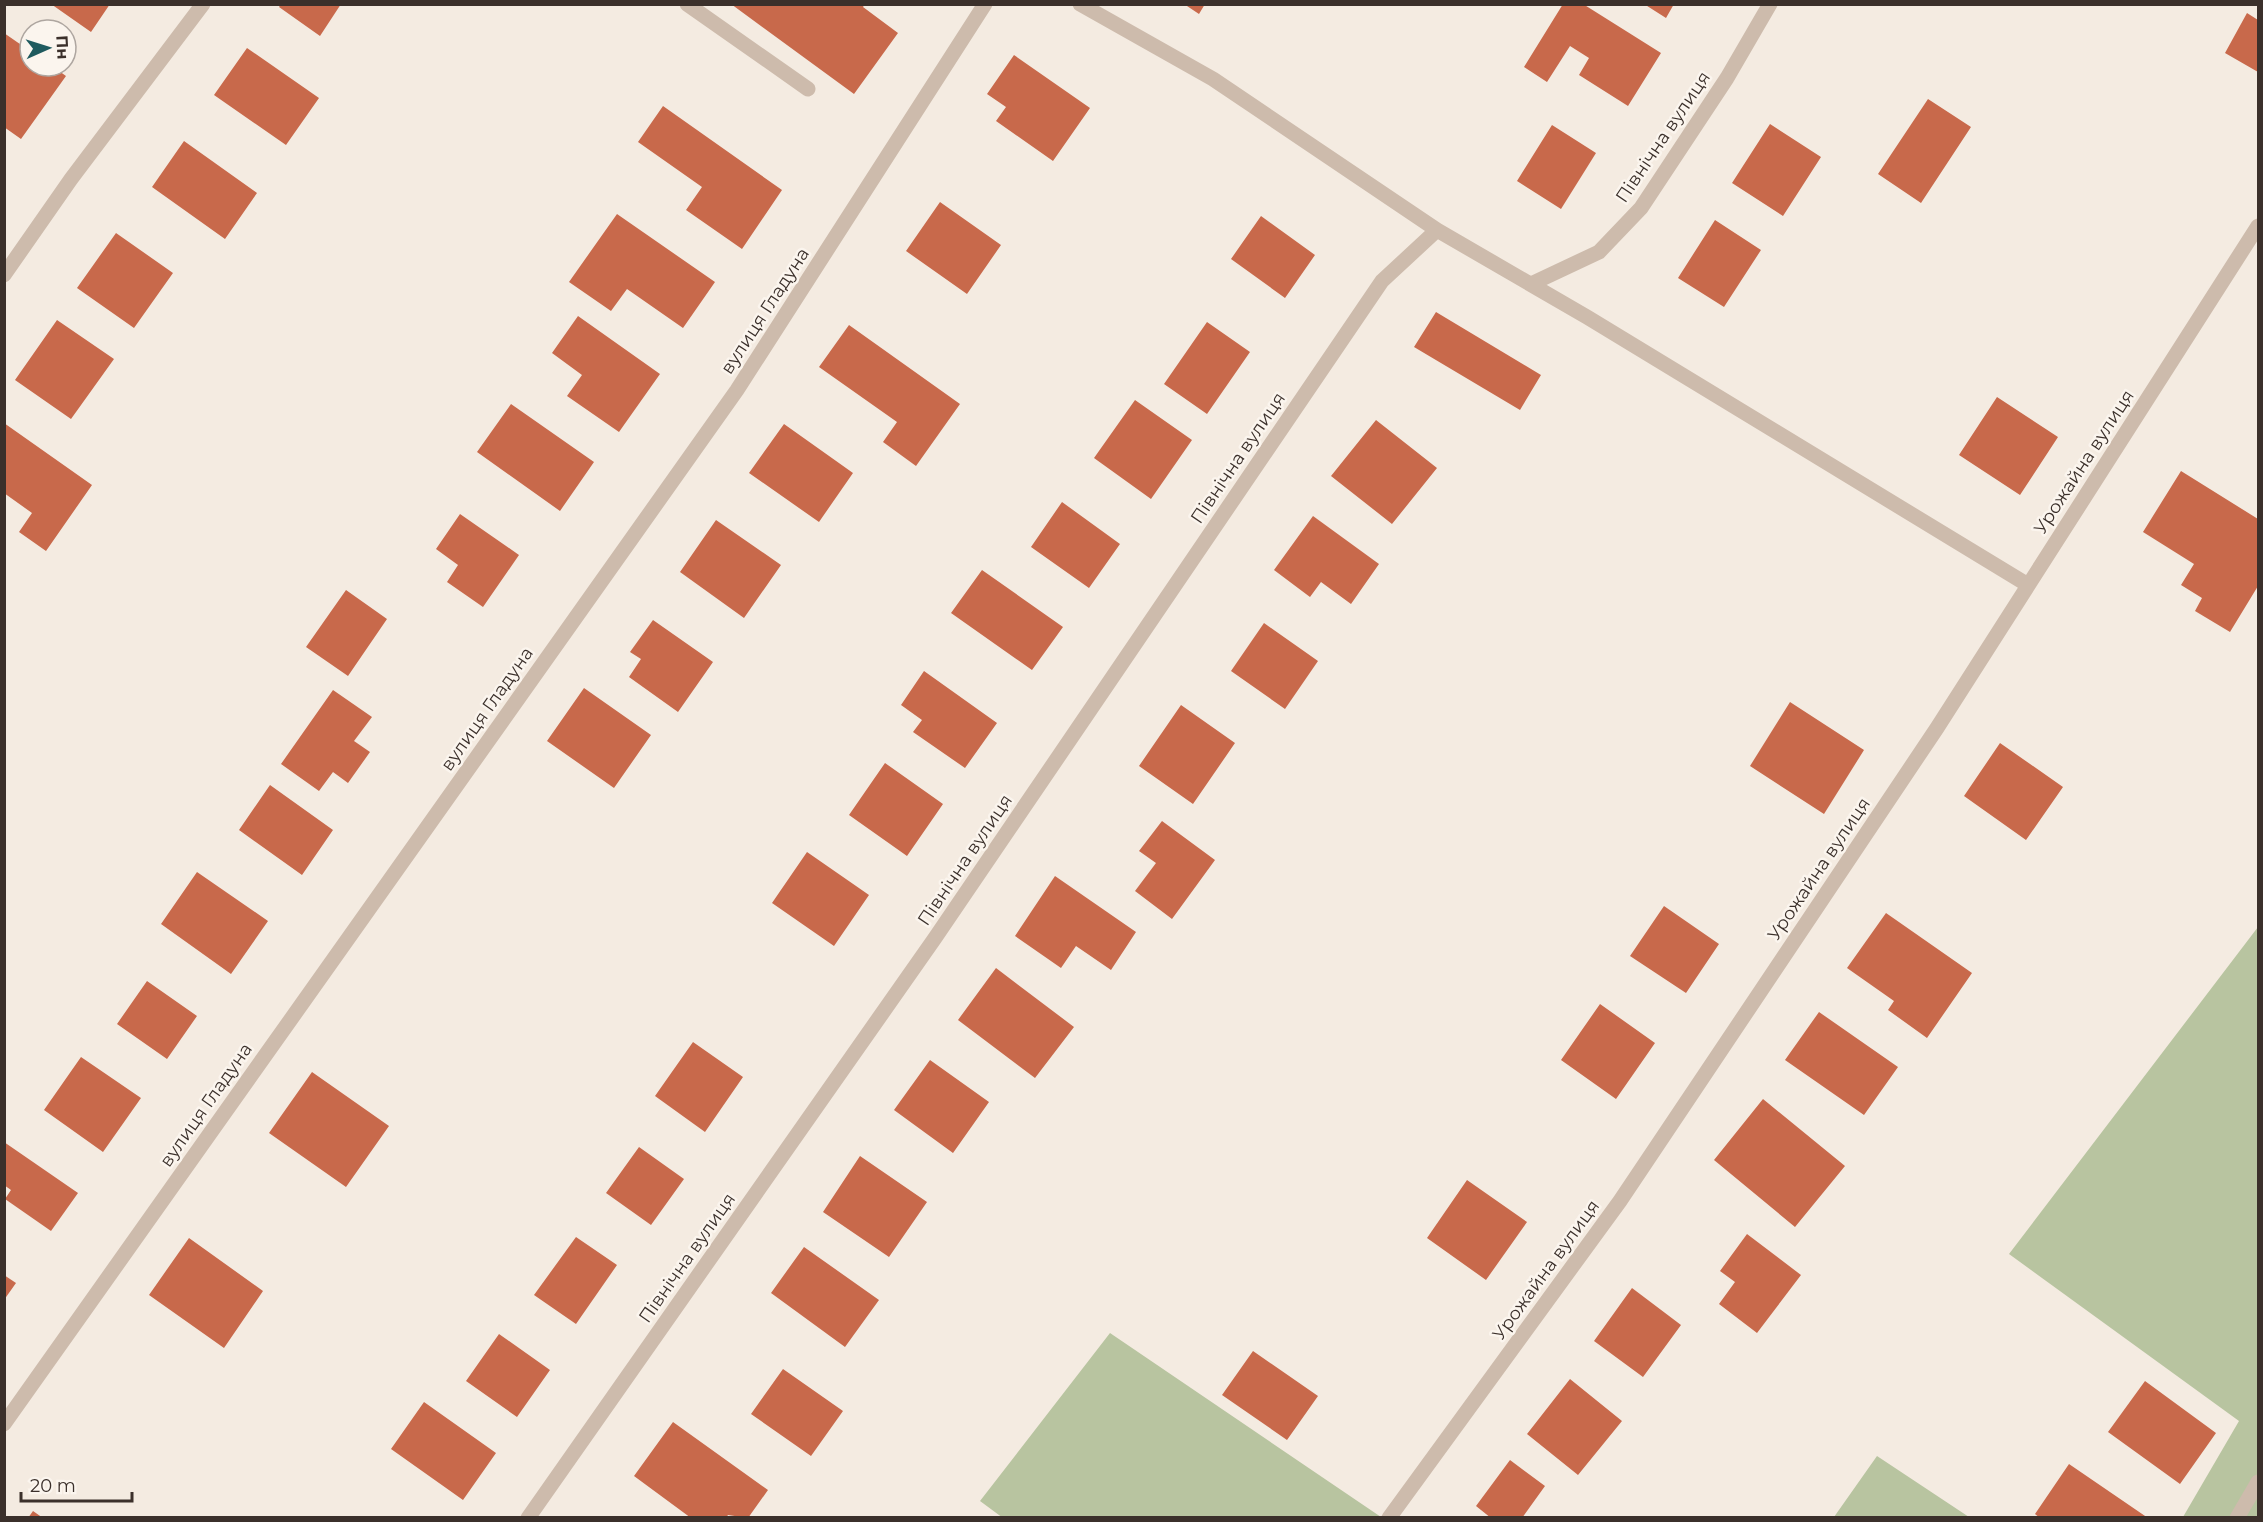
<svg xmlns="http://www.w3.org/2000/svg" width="2263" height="1522" viewBox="0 0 2263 1522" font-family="Montserrat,sans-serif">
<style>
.green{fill:#b8c4a0}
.building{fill:#c8694b}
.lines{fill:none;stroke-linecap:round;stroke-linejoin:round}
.service{stroke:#cdbbac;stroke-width:15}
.minor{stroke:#cdbbac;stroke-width:15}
.labels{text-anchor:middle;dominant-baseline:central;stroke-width:5;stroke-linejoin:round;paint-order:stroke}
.street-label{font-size:18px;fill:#3b302b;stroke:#fbf5ee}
</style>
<rect width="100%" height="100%" fill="#f4ebe1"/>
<path class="green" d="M 2258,927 L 2258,1517 L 2183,1517 L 2239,1421 L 2009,1254 Z
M 1110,1333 L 1381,1517 L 1003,1518 L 980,1501 Z
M 1877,1456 L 1969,1517 L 1834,1517 Z"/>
<path class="building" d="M 51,4 L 110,4 L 91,32 Z
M 281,4 L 341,4 L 320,36 L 279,7 Z
M 731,4 L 865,4 L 863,7 L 898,33 L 854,94 Z
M 1184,4 L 1205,4 L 1199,14 Z
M 1563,4 L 1583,4 L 1661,53 L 1628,106 L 1579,75 L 1589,58 L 1570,46 L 1547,82 L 1524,67 Z
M 1644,4 L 1674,4 L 1666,18 Z
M 2247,13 L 2258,20 L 2258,72 L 2225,53 Z
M 4,33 L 30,51 L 30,66 L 52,66 L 66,76 L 21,139 L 4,127 Z
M 247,48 L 319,98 L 286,145 L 214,95 Z
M 1014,55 L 1090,108 L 1053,161 L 996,121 L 1006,107 L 987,94 Z
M 1928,99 L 1971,127 L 1921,203 L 1878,174 Z
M 663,106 L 782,190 L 742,249 L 686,210 L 702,187 L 638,142 Z
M 1770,124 L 1821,157 L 1783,216 L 1732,183 Z
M 1552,125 L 1596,153 L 1561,209 L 1517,181 Z
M 184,141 L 257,193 L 225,239 L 152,187 Z
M 940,202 L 1001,245 L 967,294 L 906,251 Z
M 617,214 L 715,282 L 683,328 L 627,289 L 611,311 L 569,282 Z
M 1261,216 L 1315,255 L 1285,298 L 1231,259 Z
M 1715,220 L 1761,250 L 1724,307 L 1678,278 Z
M 116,233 L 173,273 L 134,328 L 77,288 Z
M 1436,312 L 1541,375 L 1520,410 L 1414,347 Z
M 578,316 L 660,374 L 619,432 L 567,396 L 582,375 L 552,353 Z
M 57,320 L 114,359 L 71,419 L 15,380 Z
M 1207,322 L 1250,352 L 1207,414 L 1164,384 Z
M 849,325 L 960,404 L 916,466 L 883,442 L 897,422 L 819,367 Z
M 1997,397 L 2058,437 L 2020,495 L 1959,455 Z
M 1135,400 L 1192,440 L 1151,499 L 1094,458 Z
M 511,404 L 594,462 L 560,511 L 477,452 Z
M 1376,420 L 1437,468 L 1392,524 L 1331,476 Z
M 4,423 L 92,485 L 46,551 L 19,532 L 32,513 L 4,493 Z
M 784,424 L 853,473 L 819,522 L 749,473 Z
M 2181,471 L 2258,519 L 2258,586 L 2230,632 L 2195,611 L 2202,598 L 2181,585 L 2194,564 L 2143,532 Z
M 1062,502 L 1120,544 L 1089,588 L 1031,547 Z
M 460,514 L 519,555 L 483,607 L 447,582 L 458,565 L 436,549 Z
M 1313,516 L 1379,564 L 1351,604 L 1321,582 L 1310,597 L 1274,570 Z
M 716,520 L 781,565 L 744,618 L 680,572 Z
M 982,570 L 1063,627 L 1032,670 L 951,613 Z
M 346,590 L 387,619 L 348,676 L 306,647 Z
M 653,620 L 713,662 L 678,712 L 629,677 L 641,659 L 630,652 Z
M 1264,623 L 1318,661 L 1285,709 L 1231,671 Z
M 924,671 L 997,723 L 965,768 L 913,732 L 922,720 L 901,705 Z
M 584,688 L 651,735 L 614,788 L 547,741 Z
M 333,690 L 372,717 L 354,741 L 370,752 L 348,783 L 333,772 L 319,791 L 281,764 Z
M 1790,702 L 1864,750 L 1824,814 L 1750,766 Z
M 1181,705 L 1235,743 L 1193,804 L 1139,766 Z
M 2000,743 L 2063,787 L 2026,840 L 1964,796 Z
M 885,763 L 943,804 L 907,856 L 849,815 Z
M 270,785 L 333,830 L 302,875 L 239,830 Z
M 1162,821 L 1215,860 L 1172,919 L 1135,891 L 1156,863 L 1139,851 Z
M 807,852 L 869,895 L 834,946 L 772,903 Z
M 197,872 L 268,921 L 231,974 L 161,924 Z
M 1055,876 L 1136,932 L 1111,970 L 1076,946 L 1061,968 L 1015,936 Z
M 1664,906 L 1719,944 L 1686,993 L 1630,956 Z
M 1886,913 L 1972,973 L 1927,1038 L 1888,1010 L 1894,1001 L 1847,968 Z
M 996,968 L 1074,1027 L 1035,1078 L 958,1020 Z
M 147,981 L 197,1016 L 167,1059 L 117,1024 Z
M 1600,1004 L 1655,1043 L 1616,1099 L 1561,1060 Z
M 1819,1012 L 1898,1067 L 1864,1115 L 1785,1060 Z
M 693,1042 L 743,1077 L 705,1132 L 655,1096 Z
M 81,1057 L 141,1098 L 103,1152 L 44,1110 Z
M 930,1060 L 989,1102 L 953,1153 L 894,1110 Z
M 312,1072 L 389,1126 L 346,1187 L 269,1133 Z
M 1763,1099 L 1845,1166 L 1795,1227 L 1714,1160 Z
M 4,1142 L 78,1193 L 51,1231 L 5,1199 L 11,1190 L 4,1185 Z
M 639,1147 L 684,1179 L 651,1225 L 606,1193 Z
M 860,1156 L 927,1202 L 889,1257 L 823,1212 Z
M 1467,1180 L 1527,1222 L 1486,1280 L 1427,1238 Z
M 1747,1234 L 1801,1275 L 1757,1333 L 1719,1304 L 1735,1282 L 1720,1271 Z
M 576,1237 L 617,1265 L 576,1324 L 534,1295 Z
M 189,1238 L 263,1291 L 224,1348 L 149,1295 Z
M 804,1247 L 879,1300 L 845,1347 L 771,1293 Z
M 4,1275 L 16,1283 L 4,1300 Z
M 1632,1288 L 1681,1325 L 1643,1377 L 1594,1341 Z
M 499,1334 L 550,1370 L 517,1417 L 466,1381 Z
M 1253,1351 L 1318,1396 L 1287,1440 L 1222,1395 Z
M 783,1369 L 843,1411 L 811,1456 L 751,1414 Z
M 1570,1379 L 1622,1421 L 1578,1475 L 1527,1434 Z
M 2145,1381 L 2216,1433 L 2180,1484 L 2108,1432 Z
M 424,1402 L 496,1453 L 463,1500 L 391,1449 Z
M 673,1422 L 768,1490 L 748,1518 L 728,1515 L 726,1518 L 691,1518 L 634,1476 Z
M 1510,1460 L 1545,1486 L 1522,1518 L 1491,1518 L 1476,1506 Z
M 2069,1464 L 2148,1518 L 2040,1518 L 2035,1514 Z
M 33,1511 L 43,1518 L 28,1518 Z"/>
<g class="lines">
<path class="service" d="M 687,4 L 808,89"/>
<path class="minor" d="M 1080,4 L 1213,79 L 1437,230 L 1587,317 L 2028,585
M 4,275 L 71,179 L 203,4
M 1531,284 L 1599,252 L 1641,208 L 1727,78 L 1770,4
M 4,1424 L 737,390 L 985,4
M 528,1518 L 935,938 L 1382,281 L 1437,230
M 1389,1518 L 1620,1201 L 1937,728 L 2258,226
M 2237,1518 L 2258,1482"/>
</g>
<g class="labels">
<g class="street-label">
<text transform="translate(1663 137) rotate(-56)">Північна вулиця</text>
<text transform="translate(765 311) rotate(-57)">вулиця Гладуна</text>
<text transform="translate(1238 458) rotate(-56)">Північна вулиця</text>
<text transform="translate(2084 462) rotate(-57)">Урожайна вулиця</text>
<text transform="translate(487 709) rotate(-55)">вулиця Гладуна</text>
<text transform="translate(965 860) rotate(-56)">Північна вулиця</text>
<text transform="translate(1819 869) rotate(-56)">Урожайна вулиця</text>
<text transform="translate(206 1105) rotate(-55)">вулиця Гладуна</text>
<text transform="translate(687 1258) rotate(-55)">Північна вулиця</text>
<text transform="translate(1546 1270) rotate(-54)">Урожайна вулиця</text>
</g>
</g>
<rect width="2263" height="1522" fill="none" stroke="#3b302b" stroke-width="12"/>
<g transform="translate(48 48) rotate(87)"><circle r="28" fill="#fbf5ee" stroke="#aea6a0" stroke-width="1.5"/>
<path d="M0-4.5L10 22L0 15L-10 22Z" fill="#1f5a5e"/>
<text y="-9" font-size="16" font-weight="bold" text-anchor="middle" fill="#3b302b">Пн</text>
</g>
<path d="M21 1492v9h111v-9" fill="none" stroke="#3b302b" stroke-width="3"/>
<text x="30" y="1492" font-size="18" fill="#3b302b" stroke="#fbf5ee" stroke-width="4.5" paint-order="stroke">20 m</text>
</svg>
